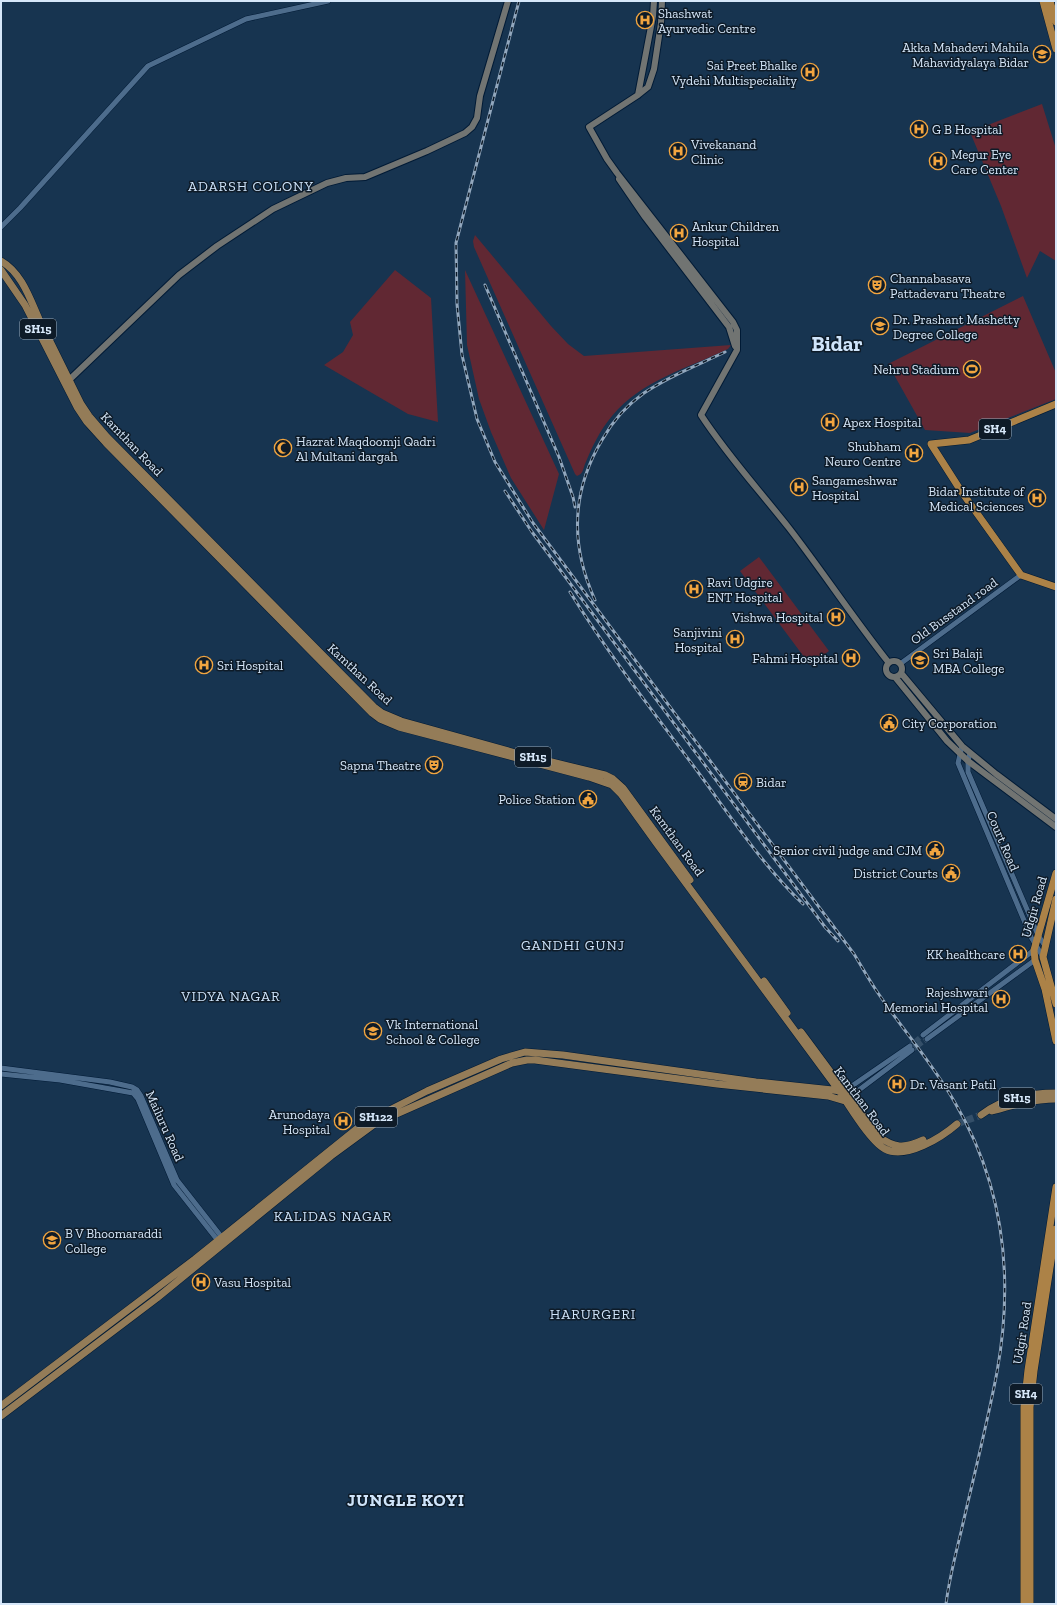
<svg xmlns="http://www.w3.org/2000/svg" width="1057" height="1605" viewBox="0 0 1057 1605" font-family="'Zilla Slab',serif">
<style>
.green{fill:#612833}
.lines{fill:none;stroke-linecap:round;stroke-linejoin:round}
.tertiary-tunnel{stroke:#344f69;stroke-width:5;stroke-dasharray:5 2.5;stroke-linecap:butt}
.primary-tunnel{stroke:#344f69;stroke-width:7;stroke-dasharray:7 3.5;stroke-linecap:butt}
.tertiary-casing{stroke:#001a35;stroke-width:6}
.secondary-casing{stroke:#001a35;stroke-width:8}
.primary-casing{stroke:#001a35;stroke-width:8}
.trunk-casing{stroke:#001a35;stroke-width:8}
.tertiary{stroke:#4d6c8c;stroke-width:5}
.secondary{stroke:#717472;stroke-width:6}
.primary{stroke:#947c58;stroke-width:7}
.trunk{stroke:#ac8247;stroke-width:7}
.rail-casing{stroke:#92a7bd;stroke-width:3}
.rail{stroke:#0e1b28;stroke-width:1.5;stroke-dasharray:4.5;stroke-linecap:butt}
.labels{text-anchor:middle;dominant-baseline:central;stroke-width:3;stroke-linejoin:round;paint-order:stroke}
.shield{fill:#0e1b28;stroke:#9aaaba;stroke-width:1}
.shield-label{font-size:12px;font-weight:bold;fill:#d6e7f9}
.poi-label{font-size:13px;fill:#d6e7f9;stroke:#0e1b28;text-anchor:start}
.street-label{font-size:13px;fill:#d6e7f9;stroke:#0e1b28}
.neighbourhood-label{font-size:14px;letter-spacing:1px;fill:#cfe4fa;stroke:#0e1b28}
.district-label{font-size:17px;font-weight:bold;letter-spacing:1px;fill:#cfe4fa;stroke:#0e1b28}
.town-label{font-size:21px;font-weight:bold;fill:#cfe4fa;stroke:#0e1b28}
</style>
<rect width="100%" height="100%" fill="#173450"/>
<path class="green" d="M 1042,104 L 1056,149 L 1056,261 L 1040,251 L 1027,278 L 1001,206 L 970,132 Z
M 475,235 L 551,326 L 568,344 L 584,356 L 731,345 L 728,349 C 688,368 642,380 612,416 C 600,430 592,447 585,464 C 583,469 583,474 577,476 L 575,474 L 474,247 L 473,241 Z
M 395,270 L 431,298 L 438,422 L 408,414 L 324,365 L 343,352 L 353,335 L 350,322 Z
M 465,270 L 559,474 L 544,530 L 511,478 L 491,432 L 479,399 L 467,345 Z
M 1023,296 L 1056,373 L 1056,399 L 970,433 L 925,430 L 888,364 Z
M 759,557 L 829,651 L 810,665 L 740,571 Z"/>
<g class="lines">
<path class="tertiary-tunnel" d="M 910,1046 L 923,1035
M 912,1050 L 927,1039"/>
<path class="primary-tunnel" d="M 957,1124 L 981,1115"/>
<defs>
<path id="tertiary" d="M 1,227 L 20,208 L 148,66 L 246,19 L 328,1
M 900,664 L 1021,575
M 962,746 L 958,763 L 1031,937 L 1043,957
M 970,753 L 968,761 L 968,772 L 1038,935 L 1045,946
M 923,1035 L 1034,950
M 927,1039 L 1035,960
M 1,1068 L 110,1082 L 132,1087 L 137,1090 L 141,1096 L 177,1180 L 224,1240
M 1,1074 L 60,1080 L 133,1093 L 138,1099 L 174,1185 L 219,1242
M 846,1090 L 910,1046
M 847,1099 L 912,1050"/>
<path id="secondary" d="M 662,1 L 661,23 L 654,69 L 648,87 L 638,95 L 589,127 L 607,159 L 617,173 L 733,322 L 737,330 L 737,350 L 701,415 C 727,455 759,490 789,528 C 823,572 854,619 889,663
M 638,95 L 653,16 L 654,1
M 619,179 L 645,217 L 729,327 L 735,346
M 67,382 L 179,275 L 217,246 L 273,209 L 327,183 L 346,178 L 365,177 L 427,151 L 465,133 L 472,127 L 477,118 L 480,96 L 508,1
M886 669a8 8 0 1 1 16 0a8 8 0 1 1-16 0Z
M 901,673 L 962,746 L 996,774 L 1056,819
M 895,677 L 947,741 L 968,761 L 1056,827"/>
<path id="primary" d="M 1,261 C 22,273 30,299 39,319 C 53,347 67,376 81,404 L 89,416 L 107,437 L 374,707 L 382,713 L 401,721 L 519,754 L 605,775 L 613,779 L 623,788 L 690,880
M 1,270 L 25,305 L 77,407 L 87,422 L 106,443 L 372,713 L 380,719 L 399,727 L 589,777 L 612,785 L 621,794 L 657,844 L 840,1092 C 849,1106 871,1142 885,1149 C 906,1160 942,1137 957,1124
M 764,981 L 787,1013
M 801,1032 L 878,1136 C 894,1148 904,1149 923,1140
M 992,1111 C 1013,1105 1034,1099 1056,1099
M 981,1115 C 1002,1099 1029,1093 1056,1093
M 1,1406 L 195,1259 L 364,1123 L 427,1091 L 501,1059 L 525,1052 L 563,1055 L 756,1082 L 842,1091
M 1,1416 L 157,1298 L 331,1156 L 376,1123 L 512,1063 L 527,1060 L 535,1060 L 717,1084 L 828,1096 L 845,1101"/>
<path id="trunk" d="M 1043,1 L 1056,49
M 1050,1 L 1056,22
M 1056,404 L 969,440 L 931,444 L 961,491 L 1021,575 L 1056,587
M 1056,873 L 1034,950 L 1035,960 L 1045,989 L 1056,1041
M 1056,899 L 1043,957 L 1056,1004
M 1024,1604 L 1024,1407 L 1028,1370 L 1056,1187
M 1030,1604 L 1030,1407 L 1034,1371 L 1056,1229"/>
</defs>
<use href="#tertiary" class="tertiary-casing"/>
<use href="#secondary" class="secondary-casing"/>
<use href="#primary" class="primary-casing"/>
<use href="#trunk" class="trunk-casing"/>
<use href="#tertiary" class="tertiary"/>
<use href="#secondary" class="secondary"/>
<use href="#primary" class="primary"/>
<use href="#trunk" class="trunk"/>
<defs>
<path id="rail" d="M 519,1 L 456,243 L 457,304 L 462,355 L 477,419 L 495,462 L 533,523 L 854,954 C 862,967 869,980 878,993 C 903,1030 932,1063 954,1101 C 1004,1185 1014,1278 997,1372 C 987,1425 973,1479 961,1532 C 955,1556 949,1580 946,1604
M 485,285 L 559,457 L 573,497 L 575,507
M 505,491 L 532,532 L 825,927 L 838,941
M 570,592 C 609,655 654,713 698,772 C 731,817 763,866 803,904
M 595,600 C 570,545 571,492 602,440 C 612,422 627,405 644,393 C 669,376 698,365 725,352"/>
</defs>
<use href="#rail" class="rail-casing"/>
<use href="#rail" class="rail"/>
</g>
<defs>
<symbol id="hospital-ring" viewBox="-11 -11 22 22"><circle r="9.5" fill="#0e1b28" stroke="#f1a540" stroke-width="1.5"/><path d="M-5-5h3v3.5h4V-5h3V5h-3V1.5h-4V5h-3Z" fill="#f1a540"/></symbol>
<symbol id="university-ring" viewBox="-11 -11 22 22"><circle r="9.5" fill="#0e1b28" stroke="#f1a540" stroke-width="1.5"/><path d="M0-5L7-2L0 1L-7-2ZM-4 1L0 2.5L4 1V4Q0 6-4 4Z" fill="#f1a540"/></symbol>
<symbol id="theatre-ring" viewBox="-11 -11 22 22"><circle r="9.5" fill="#0e1b28" stroke="#f1a540" stroke-width="1.5"/><path d="M-5-5.5Q0-4 5-5.5V0Q5 5 0 6Q-5 5-5 0ZM-3.3-2.5H-1v1.5H-3.3ZM1-2.5H3.3v1.5H1ZM-2.8 1Q0 5.5 2.8 1Z" fill="#f1a540"/></symbol>
<symbol id="stadium-ring" viewBox="-11 -11 22 22"><circle r="9.5" fill="#0e1b28" stroke="#f1a540" stroke-width="1.5"/><path d="M0-5a6.5 5 0 1 0 0 10a6.5 5 0 1 0 0-10ZM-3.5-1.8h7v3.6h-7Z" fill="#f1a540"/></symbol>
<symbol id="mosque-ring" viewBox="-11 -11 22 22"><circle r="9.5" fill="#0e1b28" stroke="#f1a540" stroke-width="1.5"/><path d="M3.5-4.9A6 6 0 1 0 3.5 4.9A5 5 0 1 1 3.5-4.9Z" fill="#f1a540"/></symbol>
<symbol id="civic-ring" viewBox="-11 -11 22 22"><circle r="9.5" fill="#0e1b28" stroke="#f1a540" stroke-width="1.5"/><path d="M-.6-6.5H3V-4.5H.6V-3L4-1V1h2V6H-6V1h2V-1L-.6-3ZM-1.2 2.5V6h2.4V2.5Z" fill="#f1a540"/></symbol>
<symbol id="station-ring" viewBox="-11 -11 22 22"><circle r="9.5" fill="#0e1b28" stroke="#f1a540" stroke-width="1.5"/><path d="M-3-6H3Q5-6 5-4V2Q5 4 3 4L4.5 6H3L1.5 4h-3L-3 6H-4.5L-3 4Q-5 4-5 2V-4Q-5-6-3-6ZM-3.5-4v3h7v-3ZM-3.5 1v1.5H-2V1ZM2 1v1.5H3.5V1Z" fill="#f1a540"/></symbol>
</defs>
<g fill-rule="evenodd">
<use href="#hospital-ring" x="635" y="10" width="20" height="20"/>
<use href="#university-ring" x="1032" y="44" width="20" height="20"/>
<use href="#hospital-ring" x="800" y="62" width="20" height="20"/>
<use href="#hospital-ring" x="909" y="119" width="20" height="20"/>
<use href="#hospital-ring" x="668" y="141" width="20" height="20"/>
<use href="#hospital-ring" x="928" y="151" width="20" height="20"/>
<use href="#hospital-ring" x="669" y="223" width="20" height="20"/>
<use href="#theatre-ring" x="867" y="275" width="20" height="20"/>
<use href="#university-ring" x="870" y="316" width="20" height="20"/>
<use href="#stadium-ring" x="962" y="359" width="20" height="20"/>
<use href="#hospital-ring" x="820" y="412" width="20" height="20"/>
<use href="#mosque-ring" x="273" y="438" width="20" height="20"/>
<use href="#hospital-ring" x="904" y="443" width="20" height="20"/>
<use href="#hospital-ring" x="789" y="477" width="20" height="20"/>
<use href="#hospital-ring" x="1027" y="488" width="20" height="20"/>
<use href="#hospital-ring" x="684" y="579" width="20" height="20"/>
<use href="#hospital-ring" x="826" y="607" width="20" height="20"/>
<use href="#hospital-ring" x="725" y="629" width="20" height="20"/>
<use href="#hospital-ring" x="841" y="648" width="20" height="20"/>
<use href="#university-ring" x="910" y="650" width="20" height="20"/>
<use href="#hospital-ring" x="194" y="655" width="20" height="20"/>
<use href="#civic-ring" x="879" y="713" width="20" height="20"/>
<use href="#theatre-ring" x="424" y="755" width="20" height="20"/>
<use href="#station-ring" x="733" y="772" width="20" height="20"/>
<use href="#civic-ring" x="578" y="789" width="20" height="20"/>
<use href="#civic-ring" x="925" y="840" width="20" height="20"/>
<use href="#civic-ring" x="941" y="863" width="20" height="20"/>
<use href="#hospital-ring" x="1008" y="944" width="20" height="20"/>
<use href="#hospital-ring" x="991" y="989" width="20" height="20"/>
<use href="#university-ring" x="363" y="1021" width="20" height="20"/>
<use href="#hospital-ring" x="887" y="1074" width="20" height="20"/>
<use href="#hospital-ring" x="333" y="1111" width="20" height="20"/>
<use href="#university-ring" x="42" y="1230" width="20" height="20"/>
<use href="#hospital-ring" x="191" y="1272" width="20" height="20"/>
</g>
<g class="labels">
<g class="shield">
<rect x="20" y="319" width="36" height="20" rx="3"/>
<rect x="979" y="419" width="32" height="20" rx="3"/>
<rect x="515" y="747" width="36" height="20" rx="3"/>
<rect x="999" y="1088" width="36" height="20" rx="3"/>
<rect x="355" y="1107" width="42" height="20" rx="3"/>
<rect x="1010" y="1384" width="32" height="20" rx="3"/>
</g>
<g class="shield-label">
<text x="38" y="329">SH15</text>
<text x="995" y="429">SH4</text>
<text x="533" y="757">SH15</text>
<text x="1017" y="1098">SH15</text>
<text x="376" y="1117">SH122</text>
<text x="1026" y="1394">SH4</text>
</g>
<g class="poi-label">
<text x="658" y="13">Shashwat<tspan x="658" dy="15">Ayurvedic Centre</tspan></text>
<text x="1029" y="47" text-anchor="end">Akka Mahadevi Mahila<tspan x="1029" dy="15">Mahavidyalaya Bidar</tspan></text>
<text x="797" y="65" text-anchor="end">Sai Preet Bhalke<tspan x="797" dy="15">Vydehi Multispeciality</tspan></text>
<text x="932" y="129">G B Hospital</text>
<text x="691" y="144">Vivekanand<tspan x="691" dy="15">Clinic</tspan></text>
<text x="951" y="154">Megur Eye<tspan x="951" dy="15">Care Center</tspan></text>
<text x="692" y="226">Ankur Children<tspan x="692" dy="15">Hospital</tspan></text>
<text x="890" y="278">Channabasava<tspan x="890" dy="15">Pattadevaru Theatre</tspan></text>
<text x="893" y="319">Dr. Prashant Mashetty<tspan x="893" dy="15">Degree College</tspan></text>
<text x="959" y="369" text-anchor="end">Nehru Stadium</text>
<text x="843" y="422">Apex Hospital</text>
<text x="296" y="441">Hazrat Maqdoomji Qadri<tspan x="296" dy="15">Al Multani dargah</tspan></text>
<text x="901" y="446" text-anchor="end">Shubham<tspan x="901" dy="15">Neuro Centre</tspan></text>
<text x="812" y="480">Sangameshwar<tspan x="812" dy="15">Hospital</tspan></text>
<text x="1024" y="491" text-anchor="end">Bidar Institute of<tspan x="1024" dy="15">Medical Sciences</tspan></text>
<text x="707" y="582">Ravi Udgire<tspan x="707" dy="15">ENT Hospital</tspan></text>
<text x="823" y="617" text-anchor="end">Vishwa Hospital</text>
<text x="722" y="632" text-anchor="end">Sanjivini<tspan x="722" dy="15">Hospital</tspan></text>
<text x="933" y="653">Sri Balaji<tspan x="933" dy="15">MBA College</tspan></text>
<text x="838" y="658" text-anchor="end">Fahmi Hospital</text>
<text x="217" y="665">Sri Hospital</text>
<text x="902" y="723">City Corporation</text>
<text x="421" y="765" text-anchor="end">Sapna Theatre</text>
<text x="756" y="782">Bidar</text>
<text x="575" y="799" text-anchor="end">Police Station</text>
<text x="922" y="850" text-anchor="end">Senior civil judge and CJM</text>
<text x="938" y="873" text-anchor="end">District Courts</text>
<text x="1005" y="954" text-anchor="end">KK healthcare</text>
<text x="988" y="992" text-anchor="end">Rajeshwari<tspan x="988" dy="15">Memorial Hospital</tspan></text>
<text x="386" y="1024">Vk International<tspan x="386" dy="15">School &amp; College</tspan></text>
<text x="910" y="1084">Dr. Vasant Patil</text>
<text x="330" y="1114" text-anchor="end">Arunodaya<tspan x="330" dy="15">Hospital</tspan></text>
<text x="65" y="1233">B V Bhoomaraddi<tspan x="65" dy="15">College</tspan></text>
<text x="214" y="1282">Vasu Hospital</text>
</g>
<g class="street-label">
<text transform="translate(132 444) rotate(46)">Kamthan Road</text>
<text transform="translate(954 611) rotate(-36)">Old Busstand road</text>
<text transform="translate(360 674) rotate(43)">Kamthan Road</text>
<text transform="translate(677 841) rotate(54)">Kamthan Road</text>
<text transform="translate(1003 841) rotate(67)">Court Road</text>
<text transform="translate(1034 907) rotate(-74)">Udgir Road</text>
<text transform="translate(862 1101) rotate(53)">Kamthan Road</text>
<text transform="translate(165 1126) rotate(66)">Mailuru Road</text>
<text transform="translate(1022 1333) rotate(-81)">Udgir Road</text>
</g>
<g class="neighbourhood-label">
<text x="251" y="186">ADARSH COLONY</text>
<text x="573" y="945">GANDHI GUNJ</text>
<text x="231" y="996">VIDYA NAGAR</text>
<text x="333" y="1216">KALIDAS NAGAR</text>
<text x="593" y="1314">HARURGERI</text>
</g>
<g class="district-label">
<text x="406" y="1500">JUNGLE KOYI</text>
</g>
<g class="town-label">
<text x="837" y="343">Bidar</text>
</g>
</g>
<rect width="1057" height="1605" fill="none" stroke="#d6e7f9" stroke-width="4"/>
</svg>
